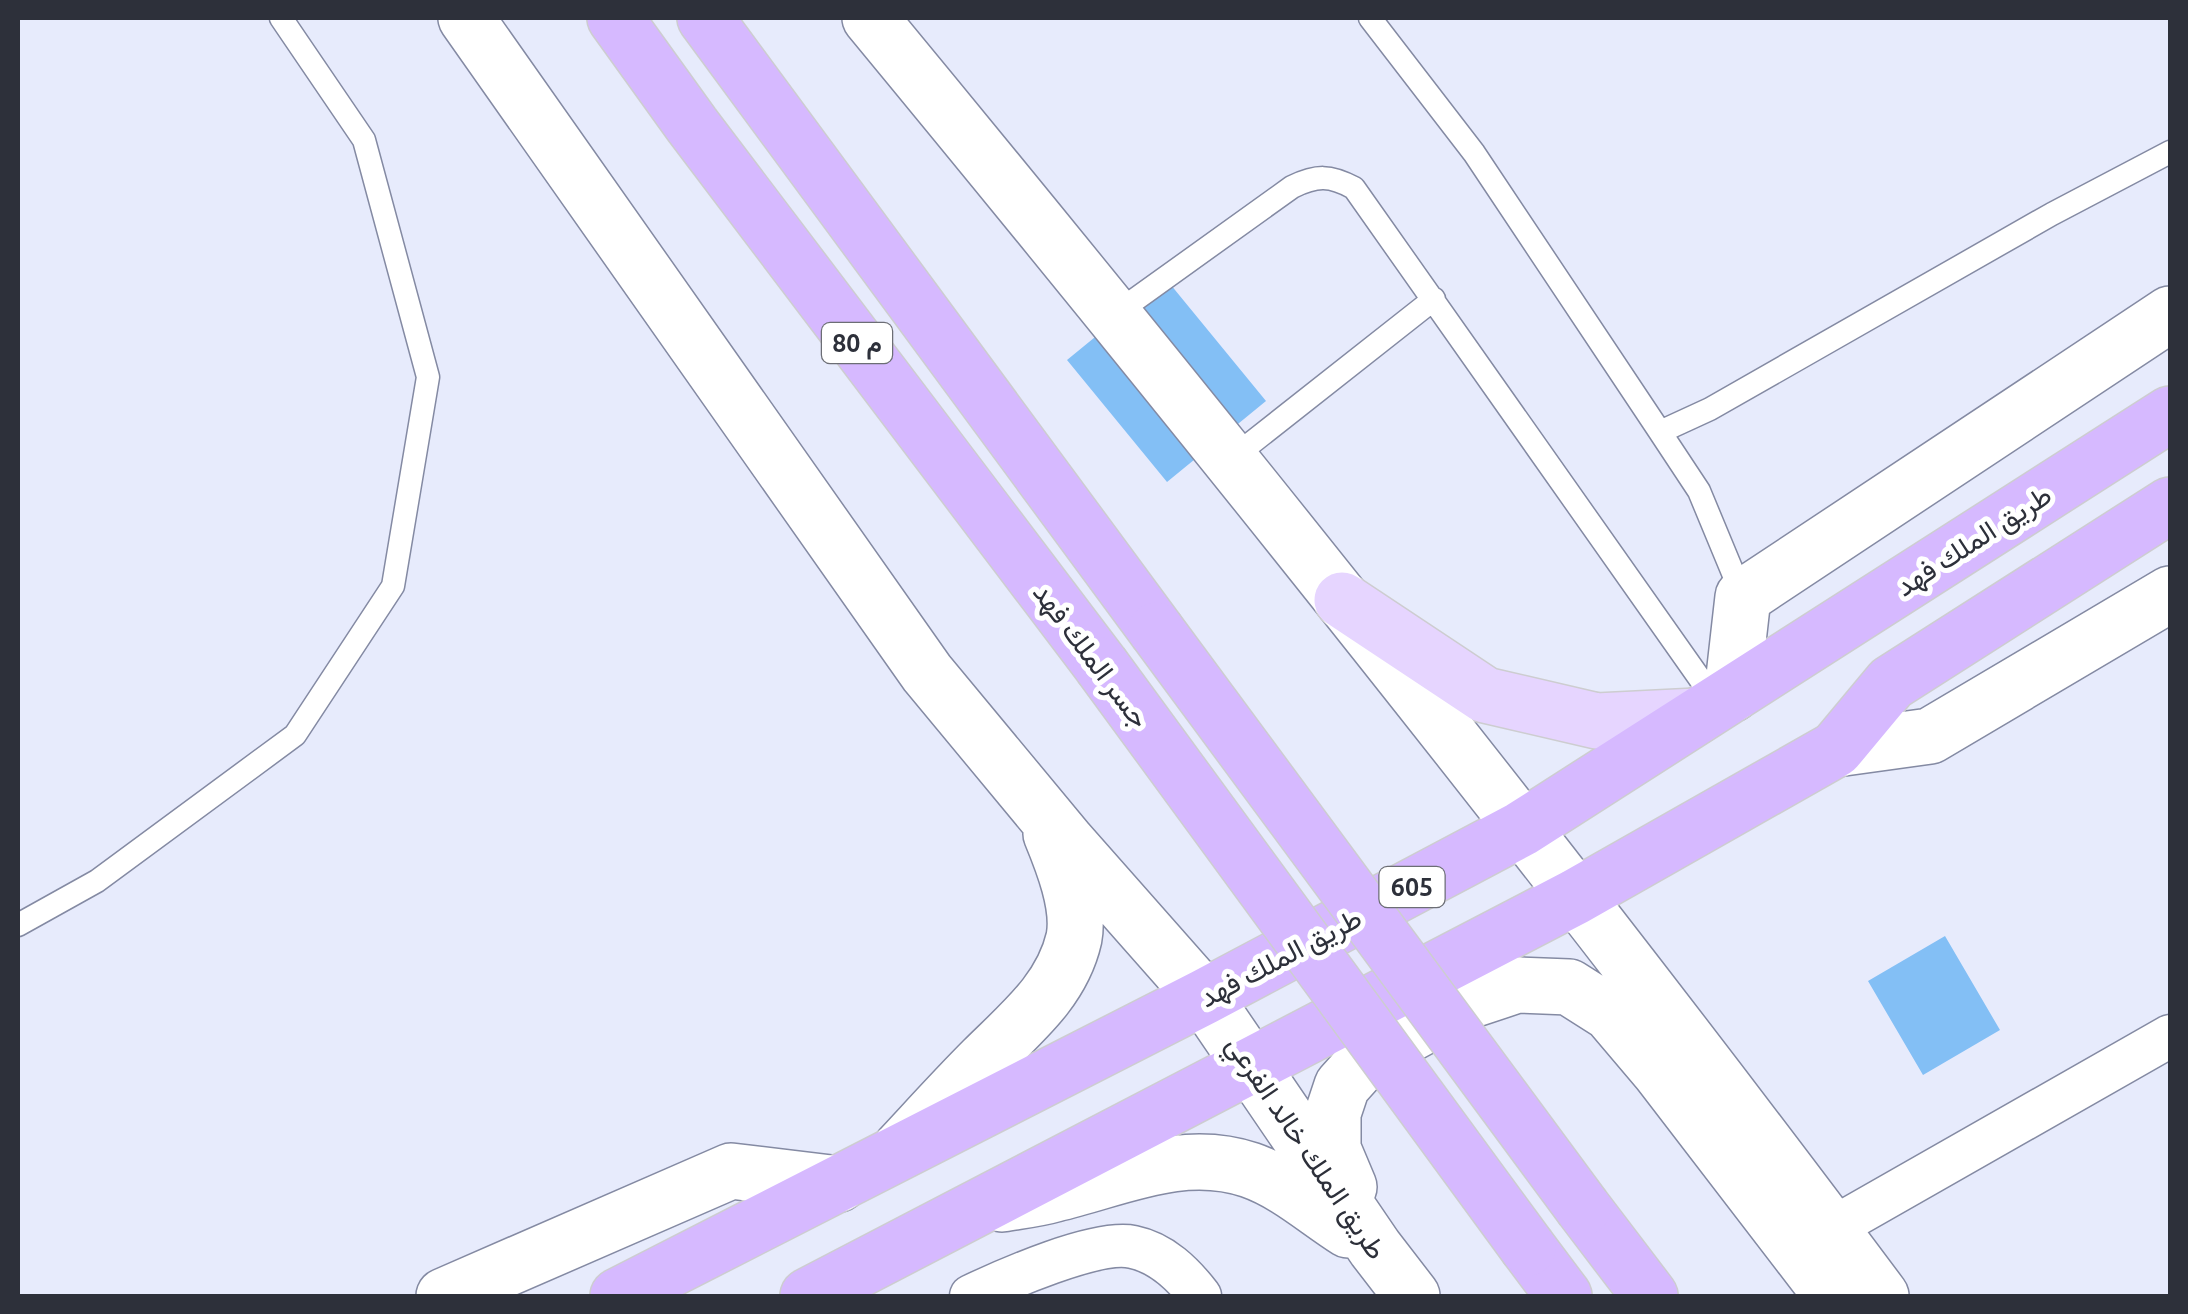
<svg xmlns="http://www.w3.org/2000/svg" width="2188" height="1314" viewBox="0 0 2188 1314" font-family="Ubuntu,Vazirmatn,sans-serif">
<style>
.building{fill:#83bff5}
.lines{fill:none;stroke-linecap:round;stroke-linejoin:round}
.service-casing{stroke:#848aa3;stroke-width:25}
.minor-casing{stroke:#848aa3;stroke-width:45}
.secondary-casing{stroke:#848aa3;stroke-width:58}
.primary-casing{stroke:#cdcdd0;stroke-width:58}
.motorway-casing{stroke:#cdcdd0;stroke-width:58}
.service{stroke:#fff;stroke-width:22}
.minor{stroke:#fff;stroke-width:42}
.secondary{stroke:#fff;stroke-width:55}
.primary{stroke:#e6d5ff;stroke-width:55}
.motorway{stroke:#d6b9ff;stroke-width:55}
.motorway-bridge-casing{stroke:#cdcdd0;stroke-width:58;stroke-linecap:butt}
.motorway-bridge{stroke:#d6b9ff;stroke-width:55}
.labels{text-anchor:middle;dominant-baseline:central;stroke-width:10;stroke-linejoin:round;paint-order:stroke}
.shield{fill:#fff;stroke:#6c6e75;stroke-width:2.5}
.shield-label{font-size:25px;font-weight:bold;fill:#2d303a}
.street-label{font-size:28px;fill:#2d303a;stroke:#fff}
</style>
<rect width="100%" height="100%" fill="#e7ebfc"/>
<path class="building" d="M 1166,279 L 1266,401 L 1167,482 L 1067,360 Z
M 1945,936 L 2000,1030 L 1923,1075 L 1868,981 Z"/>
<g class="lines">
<defs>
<path id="service" d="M 1370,18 L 1474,153 L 1660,432
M 1115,314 L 1292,187 C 1317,175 1330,175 1354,188 L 1717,703
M 1231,459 L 1434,299
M 1743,597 L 1699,491 L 1660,432 L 1710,409 L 2052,214 L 2170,152
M 18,925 L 97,881 L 295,735 L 393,586 L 428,377 L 364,140 L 281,18"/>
<path id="minor" d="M 1831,1229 L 2170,1036
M 971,1296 C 1005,1280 1097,1239 1133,1247 C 1162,1253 1183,1274 1200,1296"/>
<path id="secondary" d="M 466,18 L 927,673 L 1068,843 L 1204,997 L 1375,1248 L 1412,1296
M 870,18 C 1216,437 1556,861 1881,1296
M 1732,694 L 1743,597 L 2170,314
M 1836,749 L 1930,736 L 2170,594
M 900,1149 C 928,1119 955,1089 984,1060 C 1020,1024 1062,991 1074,938 C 1080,906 1063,863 1051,834
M 1349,1187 L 1333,1149 L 1333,1113 L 1342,1086 L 1369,1056 L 1472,1000 L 1517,985 L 1569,987 L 1610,1013 L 1660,1072 L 1832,1296
M 1002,1204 C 1019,1201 1038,1199 1055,1194 C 1119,1179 1182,1147 1250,1170 C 1287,1183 1315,1209 1348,1230
M 444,1296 L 731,1171 L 839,1184"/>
<path id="primary" d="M 1342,600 L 1485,695 L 1597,721 L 1697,716"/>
<path id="motorway" d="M 615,18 L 692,125 L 1101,665
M 705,18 L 1156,630
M 1583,1208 L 1650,1296
M 1528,1248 L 1564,1296
M 618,1296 L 1204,997 L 1521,829 L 2170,414
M 808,1296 L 1575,897 L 1836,749 L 1891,683 L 2170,505"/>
</defs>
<use href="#service" class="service-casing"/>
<use href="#minor" class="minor-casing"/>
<use href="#secondary" class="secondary-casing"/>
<use href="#primary" class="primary-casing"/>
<use href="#motorway" class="motorway-casing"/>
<use href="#service" class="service"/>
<use href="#minor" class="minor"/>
<use href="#secondary" class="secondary"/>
<use href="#primary" class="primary"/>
<use href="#motorway" class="motorway"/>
<defs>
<path id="motorway-bridge" d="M 1156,630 L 1583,1208
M 1101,665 L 1528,1248"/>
</defs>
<use href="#motorway-bridge" class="motorway-bridge-casing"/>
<use href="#motorway-bridge" class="motorway-bridge"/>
</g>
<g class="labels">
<g class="shield">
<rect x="822" y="323" width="70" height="40" rx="8"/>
<rect x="1379.5" y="867" width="65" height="40" rx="8"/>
</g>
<g class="shield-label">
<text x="857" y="343">م 80</text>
<text x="1412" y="887">605</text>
</g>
<g class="street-label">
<text transform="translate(1973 540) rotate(-33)">طريق الملك فهد</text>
<text transform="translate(1092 655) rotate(53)">جسر الملك فهد</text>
<text transform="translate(1280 957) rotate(-28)">طريق الملك فهد</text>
<text transform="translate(1307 1147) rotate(56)">طريق الملك خالد الفرعي</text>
</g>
</g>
<rect width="2188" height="1314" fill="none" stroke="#2d303a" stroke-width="40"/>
</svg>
